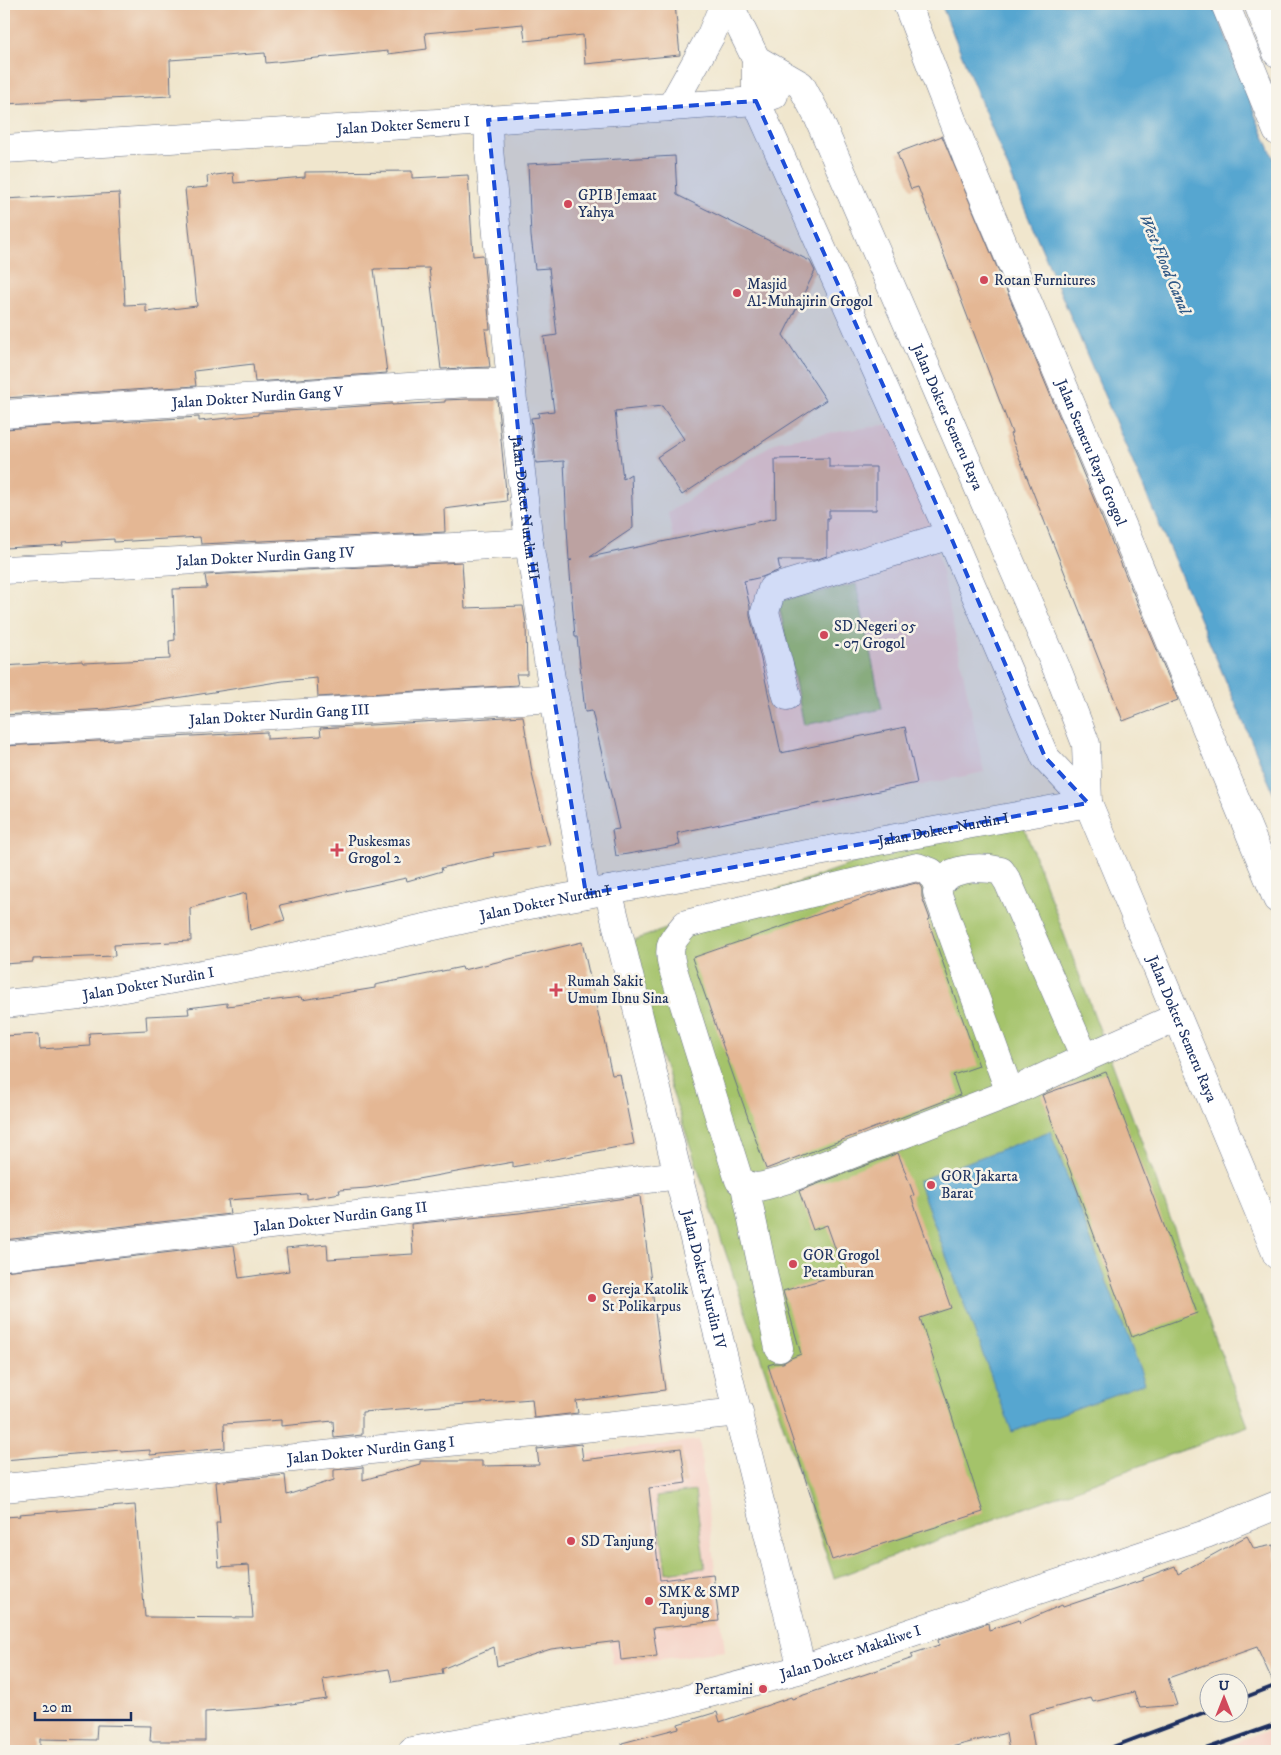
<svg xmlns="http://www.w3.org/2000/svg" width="1281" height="1755" viewBox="0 0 1281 1755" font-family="'IM FELL DW Pica',serif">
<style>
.built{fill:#f6d1c6}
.green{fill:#a4c36b;stroke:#607964}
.water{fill:#56a6d0;stroke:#386a97}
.building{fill:#e4b794}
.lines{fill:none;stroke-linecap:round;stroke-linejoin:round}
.minor-casing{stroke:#666f85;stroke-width:29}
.major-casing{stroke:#666f85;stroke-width:29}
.minor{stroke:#fff;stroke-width:28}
.major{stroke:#fff;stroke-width:28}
.rail{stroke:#1b2f5e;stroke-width:4}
.marked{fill:#1d4ed8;fill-opacity:0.2;stroke:#1d4ed8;stroke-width:4;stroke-dasharray:10 6;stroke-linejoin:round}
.poi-dot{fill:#d1495b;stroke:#f7f3e8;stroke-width:2}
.labels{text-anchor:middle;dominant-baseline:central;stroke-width:5;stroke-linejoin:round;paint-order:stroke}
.street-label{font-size:15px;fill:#1b2f5e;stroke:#f7f3e8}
.poi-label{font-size:15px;fill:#1b2f5e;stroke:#f7f3e8;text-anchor:start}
.water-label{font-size:16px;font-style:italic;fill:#305986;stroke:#f7f3e8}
</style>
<rect width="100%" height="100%" fill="#f7f3e8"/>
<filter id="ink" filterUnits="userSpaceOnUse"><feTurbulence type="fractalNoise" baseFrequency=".02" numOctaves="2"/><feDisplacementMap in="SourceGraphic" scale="10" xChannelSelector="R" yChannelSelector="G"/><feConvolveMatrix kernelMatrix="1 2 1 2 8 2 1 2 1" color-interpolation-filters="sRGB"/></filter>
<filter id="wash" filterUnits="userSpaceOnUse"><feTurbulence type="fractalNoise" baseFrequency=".0096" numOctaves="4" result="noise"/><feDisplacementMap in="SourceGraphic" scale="20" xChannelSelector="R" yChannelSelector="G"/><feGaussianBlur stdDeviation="1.12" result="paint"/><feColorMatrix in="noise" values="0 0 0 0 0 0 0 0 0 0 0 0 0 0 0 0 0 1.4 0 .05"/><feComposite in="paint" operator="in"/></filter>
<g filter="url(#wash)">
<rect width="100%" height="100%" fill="#f0e6cd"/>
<path class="built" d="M 910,421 L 984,772 L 710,829 L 695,763 L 718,757 L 668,513 L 777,441 Z
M 699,1440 L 725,1651 L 613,1665 L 588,1454 Z
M 1277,1727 L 1277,1751 L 1213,1751 Z"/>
<path class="green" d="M 856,584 L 882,709 L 804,725 L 778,601 Z
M 1016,806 L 1248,1426 L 834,1578 L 623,944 Z
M 695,1491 L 705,1568 L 666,1573 L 656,1496 Z"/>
<path class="water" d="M 941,4 L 1214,4 L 1255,115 L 1277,166 L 1277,801 L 1024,207 Z
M 1050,1131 L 1145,1383 L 1012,1432 L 918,1181 Z"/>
<g id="blocks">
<path class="building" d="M 4,4 L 675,4 L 680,55 L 585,64 L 583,35 L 525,41 L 523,24 L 425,33 L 427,49 L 388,54 L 388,51 L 266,63 L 265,53 L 170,60 L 171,96 L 4,104 Z
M 942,136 L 1178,700 L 1123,721 L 1010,434 L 1012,433 L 918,187 L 911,189 L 897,153 Z
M 675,156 L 677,195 L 810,261 L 815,271 L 783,335 L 826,400 L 682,495 L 657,457 L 684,439 L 662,406 L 615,411 L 623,479 L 631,474 L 633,528 L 590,557 L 776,518 L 775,459 L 829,458 L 829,467 L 876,467 L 876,510 L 829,510 L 829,518 L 827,518 L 827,556 L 815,560 L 778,560 L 780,570 L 762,577 L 744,581 L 750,607 L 750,616 L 760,655 L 781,753 L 905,727 L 917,783 L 677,833 L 680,845 L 616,856 L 612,830 L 619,829 L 592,711 L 585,712 L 577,637 L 575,637 L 569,561 L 572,560 L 569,560 L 567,528 L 564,461 L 536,463 L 531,418 L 539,417 L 538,413 L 554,411 L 544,337 L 557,335 L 549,268 L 535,269 L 531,236 L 528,164 Z
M 412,171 L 412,178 L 468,175 L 473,256 L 483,255 L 490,329 L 485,329 L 490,367 L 441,369 L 429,268 L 374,269 L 387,373 L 255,382 L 253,364 L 194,371 L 196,386 L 4,398 L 4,199 L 119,193 L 125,305 L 146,304 L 146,312 L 197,306 L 185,189 L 208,187 L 207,176 L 233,173 L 234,183 L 305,177 L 305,172 Z
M 469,399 L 497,399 L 507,501 L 444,509 L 445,532 L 201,544 L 200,537 L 114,542 L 114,539 L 62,542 L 63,545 L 4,548 L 4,429 L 199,417 L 199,421 L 258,415 L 258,413 L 392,404 L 392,405 L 445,402 L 445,400 Z
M 462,562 L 465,608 L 523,606 L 526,624 L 527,674 L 516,674 L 518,685 L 318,697 L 317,678 L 283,681 L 106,709 L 4,715 L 4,666 L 82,661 L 83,663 L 170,659 L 169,641 L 175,640 L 173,589 L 207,588 L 205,575 Z
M 523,716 L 533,778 L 550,845 L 493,853 L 494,856 L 441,868 L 442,871 L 407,881 L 406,878 L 280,905 L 285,920 L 250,930 L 246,893 L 190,908 L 191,941 L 114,945 L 115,956 L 33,959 L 33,962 L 4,964 L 4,746 L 267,732 L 267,739 L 321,736 L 320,728 Z
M 916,883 L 920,885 L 922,889 L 922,897 L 930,919 L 928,920 L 979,1066 L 953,1075 L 960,1095 L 766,1169 L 692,958 L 888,890 Z
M 582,942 L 612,1075 L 620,1074 L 634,1144 L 513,1167 L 513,1162 L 367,1188 L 339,1190 L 340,1193 L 307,1199 L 307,1194 L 228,1200 L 230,1214 L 4,1240 L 4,1036 L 39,1034 L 40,1049 L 90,1046 L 89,1033 L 147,1030 L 146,1016 L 189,1014 L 188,1008 L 227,1003 L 227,1006 L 301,997 L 302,1000 L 375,988 L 375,985 L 462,967 L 463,970 Z
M 1106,1072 L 1197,1313 L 1132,1337 L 1042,1095 Z
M 898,1153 L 914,1195 L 911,1196 L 951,1308 L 920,1318 L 983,1512 L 832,1560 L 768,1365 L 775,1363 L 783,1363 L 791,1358 L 801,1354 L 783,1291 L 844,1273 L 827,1225 L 813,1230 L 799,1191 Z
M 640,1196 L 665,1390 L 576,1401 L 578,1413 L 534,1418 L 532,1399 L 362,1412 L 362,1435 L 334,1438 L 333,1421 L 281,1426 L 281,1420 L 224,1424 L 225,1448 L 150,1455 L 150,1450 L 121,1452 L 121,1450 L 4,1460 L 4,1271 L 234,1245 L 239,1278 L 289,1271 L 286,1248 L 327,1244 L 328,1259 L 413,1254 L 411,1224 L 519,1213 Z
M 581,1444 L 583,1460 L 681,1448 L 686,1483 L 649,1488 L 660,1580 L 713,1574 L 719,1621 L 653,1628 L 657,1656 L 621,1660 L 619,1641 L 551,1649 L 497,1666 L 494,1647 L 442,1669 L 443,1674 L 392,1682 L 389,1669 L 323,1679 L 326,1699 L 263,1708 L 205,1712 L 205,1741 L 150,1741 L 151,1726 L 97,1725 L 96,1740 L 40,1739 L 40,1751 L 4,1751 L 4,1517 L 20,1516 L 19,1514 L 135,1505 L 145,1617 L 253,1618 L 249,1565 L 219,1567 L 216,1523 L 220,1523 L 216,1482 L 285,1475 L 287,1495 L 334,1480 L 334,1470 L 363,1467 L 363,1480 L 420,1464 L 420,1461 L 482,1461 L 482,1466 L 539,1465 L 537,1449 Z
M 1247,1536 L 1254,1549 L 1273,1545 L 1277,1566 L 1277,1691 L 1257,1647 L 1168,1678 L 1177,1705 L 1140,1708 L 1134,1692 L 1093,1702 L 1091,1698 L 1029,1714 L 1035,1751 L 1009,1751 L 1006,1733 L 936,1751 L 623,1751 L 622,1743 L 679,1728 L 678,1724 L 717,1712 L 720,1722 L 791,1697 L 792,1699 L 913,1658 L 911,1654 L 939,1645 L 938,1640 L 988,1623 L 989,1630 L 1019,1620 L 1020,1623 L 1062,1605 L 1063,1607 L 1143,1580 L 1143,1578 L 1175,1566 L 1178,1574 Z"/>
</g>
</g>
<g filter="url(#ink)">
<use href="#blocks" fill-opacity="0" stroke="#666f85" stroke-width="1"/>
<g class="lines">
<defs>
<g id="minor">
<path d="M 729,4 L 756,59 L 756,101 L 950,535 L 1045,757 L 1088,803"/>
<path id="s1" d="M 907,4 L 967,158 L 1128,539 L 1277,899"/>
<path d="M 1258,4 L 1277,53"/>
<path id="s2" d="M 756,59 L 801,85 L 818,117 L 1059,674 L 1086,744 L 1088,803 L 1277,1255"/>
<path d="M 671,107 L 711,35 L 724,4"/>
<path id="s3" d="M 488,120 L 489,149 L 511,383 L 529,543 L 586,894"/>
<path id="s4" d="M 4,149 L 488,120 L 756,101 L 774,95"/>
<path id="s5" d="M 4,414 L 468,383 L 511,383"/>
<path id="s6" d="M 4,570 L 529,543"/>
<path d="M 787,696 L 765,612 L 772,589 L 950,535"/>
<path id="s7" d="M 4,731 L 555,698"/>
<path d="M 938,886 L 931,872 L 917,867 L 686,924 C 672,940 667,944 672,966 L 739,1180 C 753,1193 769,1184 785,1180 L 1010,1093 L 937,892 C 941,866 981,866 1001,871 L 1008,882 L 1085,1058 L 1010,1093"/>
<path id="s8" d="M 608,890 L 678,1175 L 802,1669"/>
<path id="s9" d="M 4,1004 L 80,996 L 284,959 L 543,902 L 1088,803"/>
<path d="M 1085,1058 L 1177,1017"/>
<path d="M 745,1186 L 779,1348"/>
<path id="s10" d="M 4,1256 L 519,1196 L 678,1175"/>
<path id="s11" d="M 4,1488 L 739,1412"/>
<path id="s12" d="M 412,1751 L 664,1705 L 802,1669 L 1206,1534 L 1277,1505"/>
</g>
<path id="major" d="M 1225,4 L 1277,131"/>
</defs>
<use href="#minor" class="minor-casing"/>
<use href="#major" class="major-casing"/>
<use href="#minor" class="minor"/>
<use href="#major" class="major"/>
<path class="rail" d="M 1238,1700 L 1277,1685
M 1102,1751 L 1208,1711
M 1200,1751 L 1277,1724"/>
</g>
</g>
<path class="marked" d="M 756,101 L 950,535 L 1045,757 L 1088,803 L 586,894 L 529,543 L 488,120 Z"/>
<g class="poi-dot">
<circle cx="568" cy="204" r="5"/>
<circle cx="984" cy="280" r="5"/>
<circle cx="737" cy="293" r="5"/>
<circle cx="824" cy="635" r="5"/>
<path d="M334.5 842.5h5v5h5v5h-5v5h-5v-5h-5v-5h5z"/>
<path d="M553.5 982.5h5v5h5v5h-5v5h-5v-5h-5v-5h5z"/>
<circle cx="931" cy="1185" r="5"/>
<circle cx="793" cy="1264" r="5"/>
<circle cx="592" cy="1298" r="5"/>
<circle cx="571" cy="1541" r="5"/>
<circle cx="649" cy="1601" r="5"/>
<circle cx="763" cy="1689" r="5"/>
</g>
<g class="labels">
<g class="street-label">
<text stroke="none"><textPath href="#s4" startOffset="400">Jalan Dokter Semeru I</textPath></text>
<text stroke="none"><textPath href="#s5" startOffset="254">Jalan Dokter Nurdin Gang V</textPath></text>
<text stroke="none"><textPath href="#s2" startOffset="415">Jalan Dokter Semeru Raya</textPath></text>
<text stroke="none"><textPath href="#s1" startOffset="485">Jalan Semeru Raya Grogol</textPath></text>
<text stroke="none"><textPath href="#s3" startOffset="390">Jalan Dokter Nurdin III</textPath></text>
<text stroke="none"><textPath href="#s6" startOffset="262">Jalan Dokter Nurdin Gang IV</textPath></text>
<text stroke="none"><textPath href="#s7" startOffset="276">Jalan Dokter Nurdin Gang III</textPath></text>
<text stroke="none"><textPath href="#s9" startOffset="956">Jalan Dokter Nurdin I</textPath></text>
<text stroke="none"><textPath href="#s9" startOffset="551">Jalan Dokter Nurdin I</textPath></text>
<text stroke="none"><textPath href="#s9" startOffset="146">Jalan Dokter Nurdin I</textPath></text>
<text stroke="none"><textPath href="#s2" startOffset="1074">Jalan Dokter Semeru Raya</textPath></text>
<text stroke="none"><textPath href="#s10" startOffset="339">Jalan Dokter Nurdin Gang II</textPath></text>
<text stroke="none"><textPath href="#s8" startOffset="401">Jalan Dokter Nurdin IV</textPath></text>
<text stroke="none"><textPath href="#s11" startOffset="369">Jalan Dokter Nurdin Gang I</textPath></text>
<text stroke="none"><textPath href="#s12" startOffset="450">Jalan Dokter Makaliwe I</textPath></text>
</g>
<g class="poi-label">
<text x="578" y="195">GPIB Jemaat<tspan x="578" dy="17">Yahya</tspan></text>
<text x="994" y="280">Rotan Furnitures</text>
<text x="747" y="284">Masjid<tspan x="747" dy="17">Al-Muhajirin Grogol</tspan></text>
<text x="834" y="626">SD Negeri 05<tspan x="834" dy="17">- 07 Grogol</tspan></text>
<text x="348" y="841">Puskesmas<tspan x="348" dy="17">Grogol 2</tspan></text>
<text x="567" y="981">Rumah Sakit<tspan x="567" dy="17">Umum Ibnu Sina</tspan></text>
<text x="941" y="1176">GOR Jakarta<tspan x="941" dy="17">Barat</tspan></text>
<text x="803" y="1255">GOR Grogol<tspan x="803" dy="17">Petamburan</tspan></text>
<text x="602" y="1289">Gereja Katolik<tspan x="602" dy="17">St Polikarpus</tspan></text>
<text x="581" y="1541">SD Tanjung</text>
<text x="659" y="1592">SMK &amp; SMP<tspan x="659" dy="17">Tanjung</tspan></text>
<text x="753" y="1689" text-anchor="end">Pertamini</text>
</g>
<g class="water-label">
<text transform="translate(1165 264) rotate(67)">West Flood Canal</text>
</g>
</g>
<rect width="1281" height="1755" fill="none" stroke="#f7f3e8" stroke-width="20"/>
<g transform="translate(1224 1698)"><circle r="24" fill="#f7f3e8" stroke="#9fa5b1"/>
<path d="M0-4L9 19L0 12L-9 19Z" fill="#d1495b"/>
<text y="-8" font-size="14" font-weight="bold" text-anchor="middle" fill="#1b2f5e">U</text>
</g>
<path d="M35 1712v8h96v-8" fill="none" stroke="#1b2f5e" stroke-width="2.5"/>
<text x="42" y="1712" font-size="15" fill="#1b2f5e" stroke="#f7f3e8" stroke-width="4" paint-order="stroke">20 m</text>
</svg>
